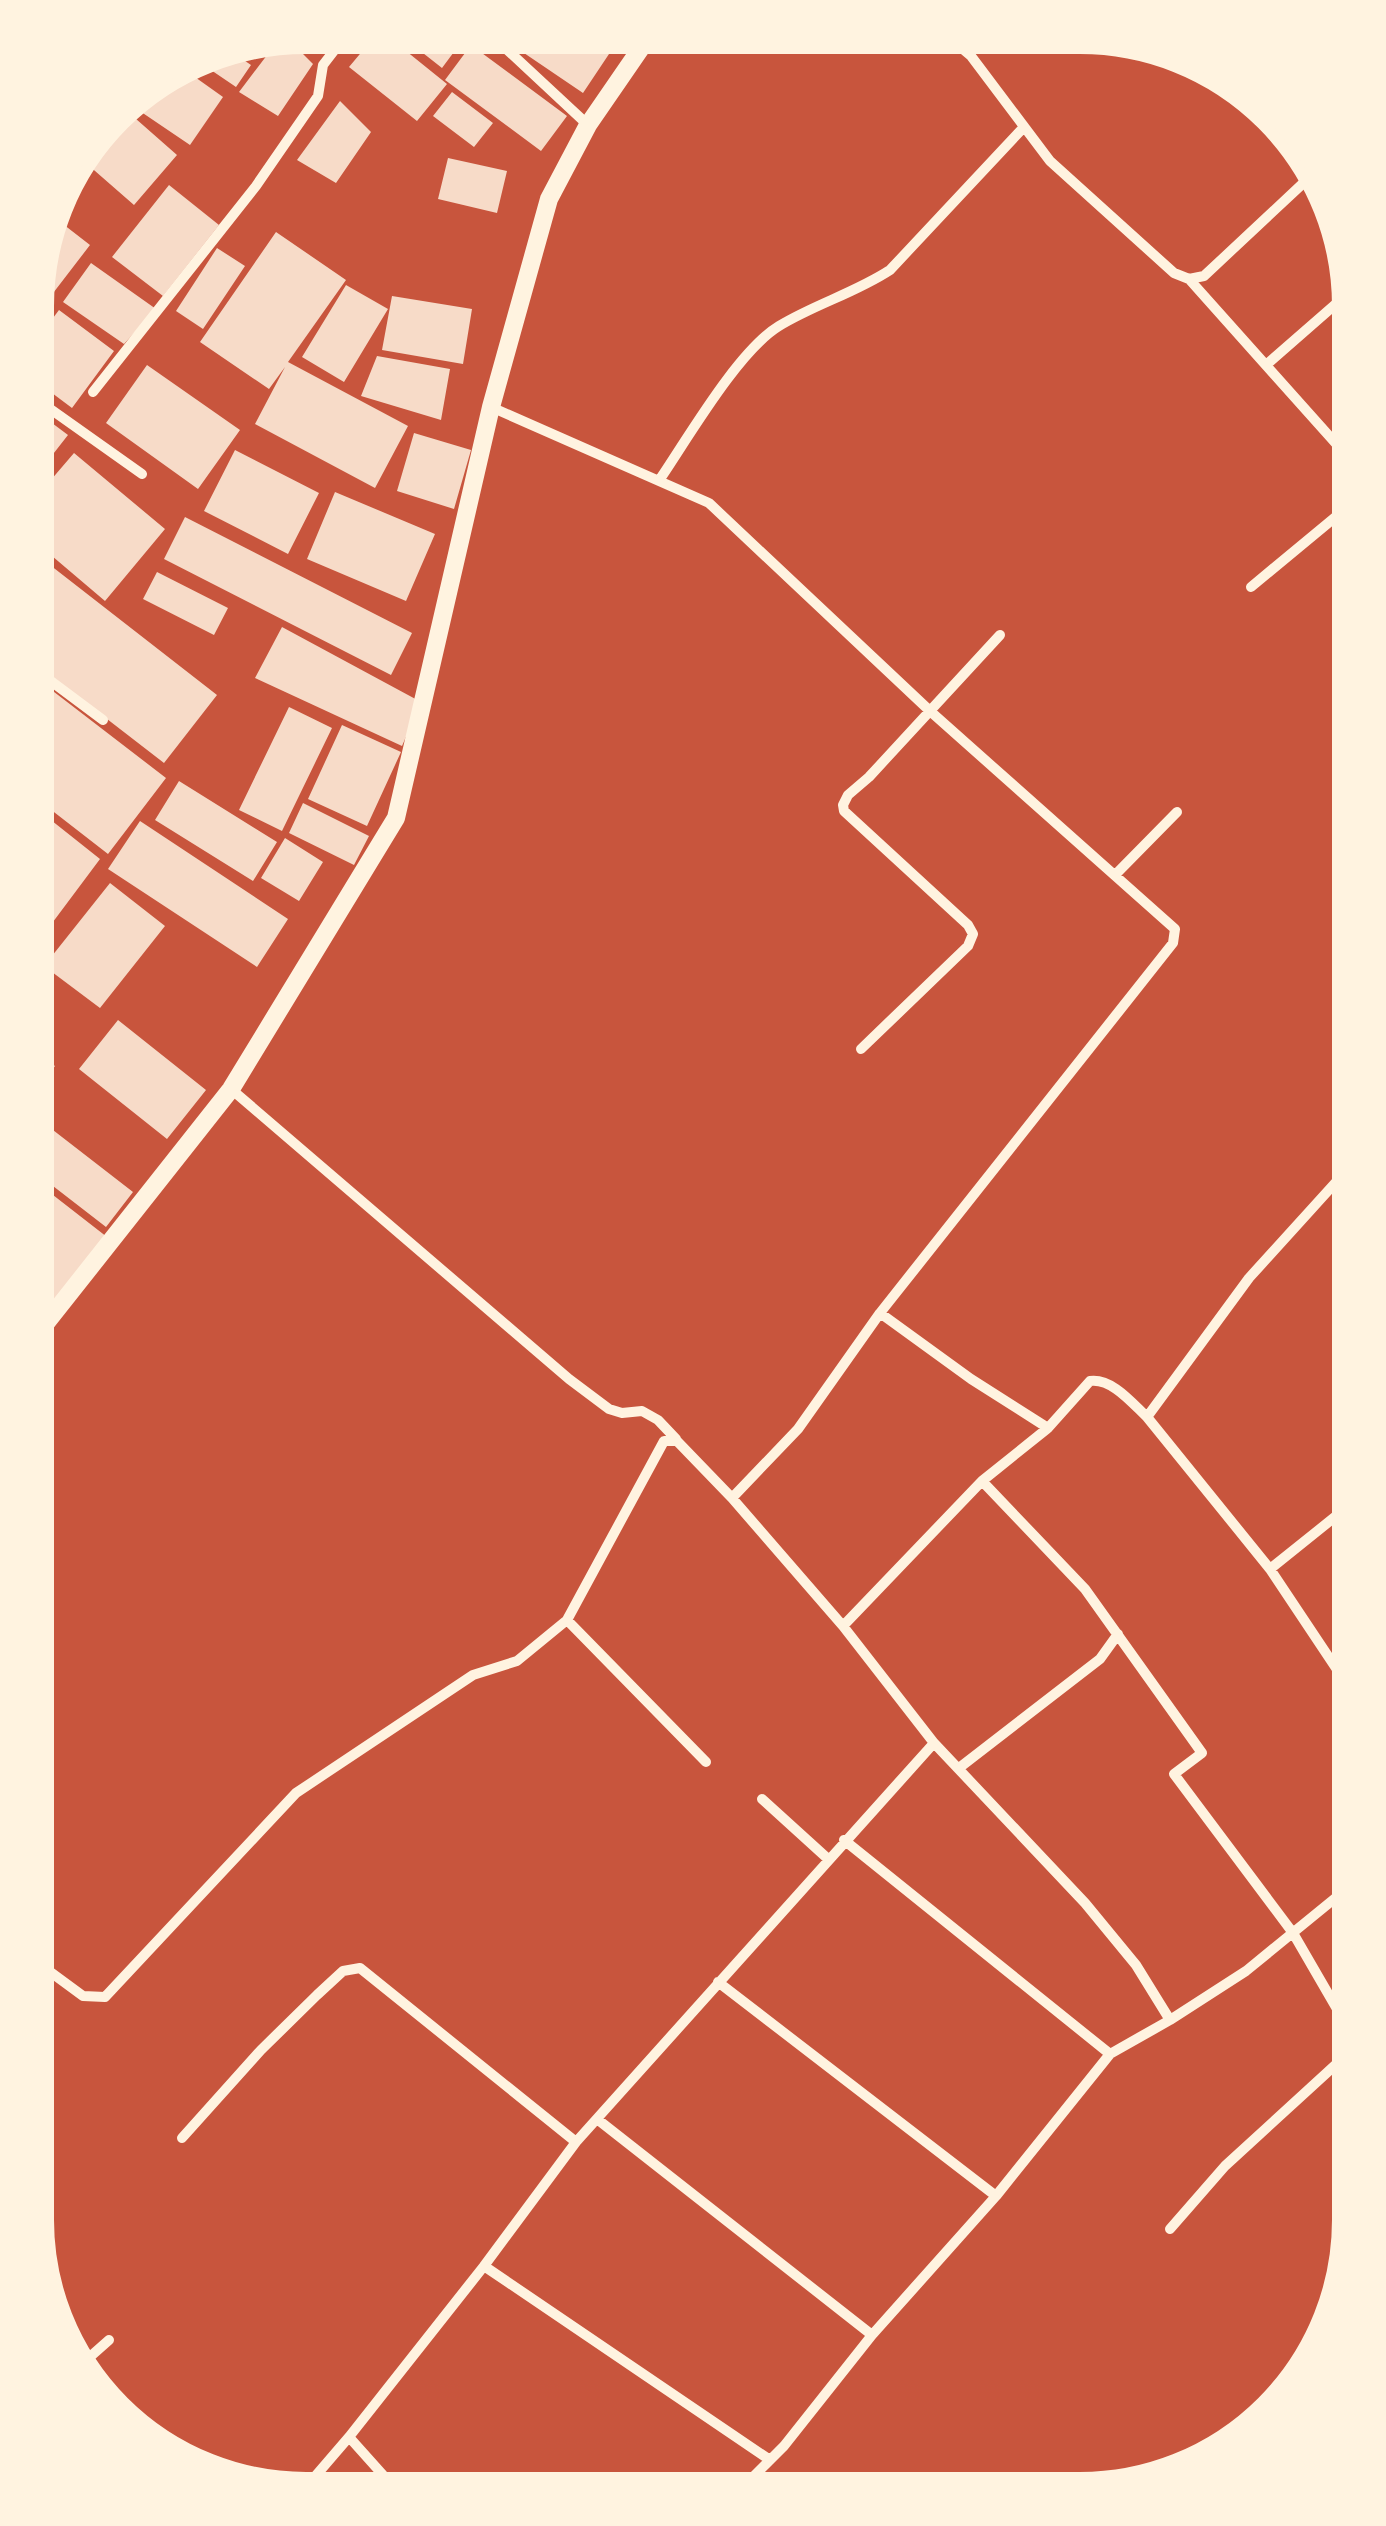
<svg xmlns="http://www.w3.org/2000/svg" width="1386" height="2526" viewBox="0 0 1386 2526" font-family="Raleway,sans-serif">
<style>
.building{fill:#f7dbc8}
.lines{fill:none;stroke-linecap:round;stroke-linejoin:round}
.minor{stroke:#fff3e0;stroke-width:10}
.tertiary{stroke:#fff3e0;stroke-width:18}
.rim{fill:none;stroke:#fff3e0;stroke-width:12}
</style>
<rect width="100%" height="100%" fill="#c8553d"/>
<path class="building" d="M 380,30 L 447,84 L 417,121 L 349,67 Z
M 395,31 L 466,31 L 468,33 L 442,68 Z
M 539,31 L 601,32 L 617,42 L 583,93 L 524,53 Z
M 283,34 L 313,64 L 278,116 L 239,92 Z
M 271,37 L 253,59 L 234,44 Z
M 471,45 L 567,116 L 541,151 L 445,80 Z
M 223,46 L 251,65 L 236,87 L 208,68 Z
M 178,65 L 223,97 L 190,145 L 125,101 Z
M 452,92 L 493,123 L 474,147 L 433,116 Z
M 340,101 L 371,132 L 336,183 L 297,160 Z
M 119,104 L 177,155 L 134,205 L 79,157 Z
M 448,158 L 507,171 L 497,213 L 438,199 Z
M 71,167 L 85,178 L 60,209 L 53,203 L 59,183 Z
M 169,185 L 219,225 L 163,296 L 112,257 Z
M 50,214 L 90,245 L 37,314 L 32,310 L 32,270 Z
M 276,232 L 346,280 L 288,362 L 408,426 L 375,488 L 255,424 L 285,367 L 269,389 L 200,342 Z
M 217,248 L 245,266 L 203,329 L 176,311 Z
M 91,263 L 156,309 L 124,344 L 63,302 Z
M 346,285 L 388,309 L 344,382 L 302,357 Z
M 392,296 L 472,309 L 463,364 L 382,350 Z
M 59,310 L 114,351 L 72,408 L 32,378 L 32,346 Z
M 377,356 L 450,369 L 441,420 L 361,396 Z
M 147,365 L 240,430 L 198,489 L 106,423 Z
M 32,408 L 68,435 L 32,481 Z
M 414,433 L 471,450 L 454,509 L 397,491 Z
M 235,450 L 319,493 L 288,554 L 204,511 Z
M 74,453 L 165,529 L 105,601 L 32,539 L 32,502 Z
M 335,492 L 435,534 L 406,601 L 307,559 Z
M 185,517 L 412,633 L 391,675 L 164,559 Z
M 32,551 L 217,695 L 164,763 L 32,661 Z
M 157,572 L 228,608 L 214,635 L 143,599 Z
M 282,627 L 421,702 L 402,746 L 255,678 Z
M 32,675 L 166,778 L 108,854 L 32,795 Z
M 289,707 L 332,728 L 282,831 L 239,810 Z
M 342,725 L 401,752 L 367,826 L 308,799 Z
M 179,781 L 277,842 L 253,881 L 155,820 Z
M 303,803 L 369,836 L 354,865 L 289,833 Z
M 32,805 L 100,859 L 35,946 L 32,943 Z
M 140,821 L 288,919 L 257,967 L 108,869 Z
M 285,838 L 323,862 L 299,901 L 261,878 Z
M 110,883 L 165,926 L 100,1008 L 44,966 Z
M 118,1020 L 206,1090 L 167,1139 L 79,1069 Z
M 31,1049 L 55,1066 L 31,1098 Z
M 31,1113 L 133,1192 L 106,1227 L 31,1169 Z
M 53,1195 L 107,1237 L 31,1330 L 31,1223 Z"/>
<g class="lines">
<path class="minor" d="M 487,31 L 588,125
M 945,34 L 971,56 L 1050,161 L 1174,273 L 1189,279 L 1204,276 L 1313,174
M 183,62 L 194,70 L 208,49
M 1189,279 L 1356,466
M 1266,365 L 1353,289
M 93,392 L 256,186 L 318,96 L 323,65 L 350,30
M 32,396 L 142,474
M 491,407 L 709,503 L 930,711 L 1175,929 L 1173,943 L 880,1313 L 798,1429 L 732,1498 L 843,1626 L 934,1743 L 1085,1903 L 1136,1965 L 1170,2020
M 660,479 C 688,438 738,351 779,326 C 815,304 855,293 890,270 L 1024,127
M 1251,587 L 1356,500
M 32,667 L 103,720
M 1116,874 L 1177,812
M 1348,981 L 1356,1006
M 861,1049 L 968,946 L 973,934 L 968,925 L 844,811 L 843,805 L 848,795 L 869,777 L 1000,635
M 231,1089 L 569,1379 L 609,1409 L 622,1413 L 642,1411 L 658,1420 L 676,1439
M 880,1313 L 971,1379 L 1048,1428
M 982,1481 L 1085,1589 L 1202,1753 L 1174,1774 L 1293,1933 L 1355,2040
M 1270,1569 L 1356,1500
M 567,1620 L 706,1762
M 843,1626 L 982,1481 L 1048,1428 L 1090,1381 C 1112,1378 1132,1403 1147,1417
M 1356,1698 L 1270,1569 L 1147,1417 L 1249,1278 L 1356,1160
M 959,1768 L 1100,1659 L 1118,1634
M 762,1799 L 827,1858
M 1356,1800 L 1352,1754 L 1356,1730
M 844,1840 L 1110,2054
M 30,1957 L 83,1996 L 105,1997 L 296,1793 L 473,1675 L 517,1661 L 567,1620 L 664,1441 L 677,1441 L 732,1498
M 718,1982 L 996,2196
M 597,2119 L 872,2335
M 182,2138 L 261,2050 L 317,1995 L 343,1971 L 360,1968 L 576,2142
M 1170,2229 L 1225,2166 L 1355,2047
M 484,2266 L 770,2460
M 83,2363 L 109,2340
M 349,2437 L 400,2494
M 300,2494 L 349,2437 L 484,2266 L 576,2142 L 934,1743
M 735,2495 L 784,2446 L 872,2335 L 996,2196 L 1110,2054 L 1170,2020 L 1246,1971 L 1355,1882"/>
<path class="tertiary" d="M 31,1342 L 231,1089 L 396,818 L 491,407 L 549,199 L 588,125 L 652,32"/>
</g>
<path d="M0 0H1386V2526H0ZM306 48H1080A258 258 0 0 1 1338 306V2220A258 258 0 0 1 1080 2478H306A258 258 0 0 1 48 2220V306A258 258 0 0 1 306 48Z" fill="#fff3e0" fill-rule="evenodd"/>
<path class="rim" d="M306 48H1080A258 258 0 0 1 1338 306V2220A258 258 0 0 1 1080 2478H306A258 258 0 0 1 48 2220V306A258 258 0 0 1 306 48Z"/>
</svg>
